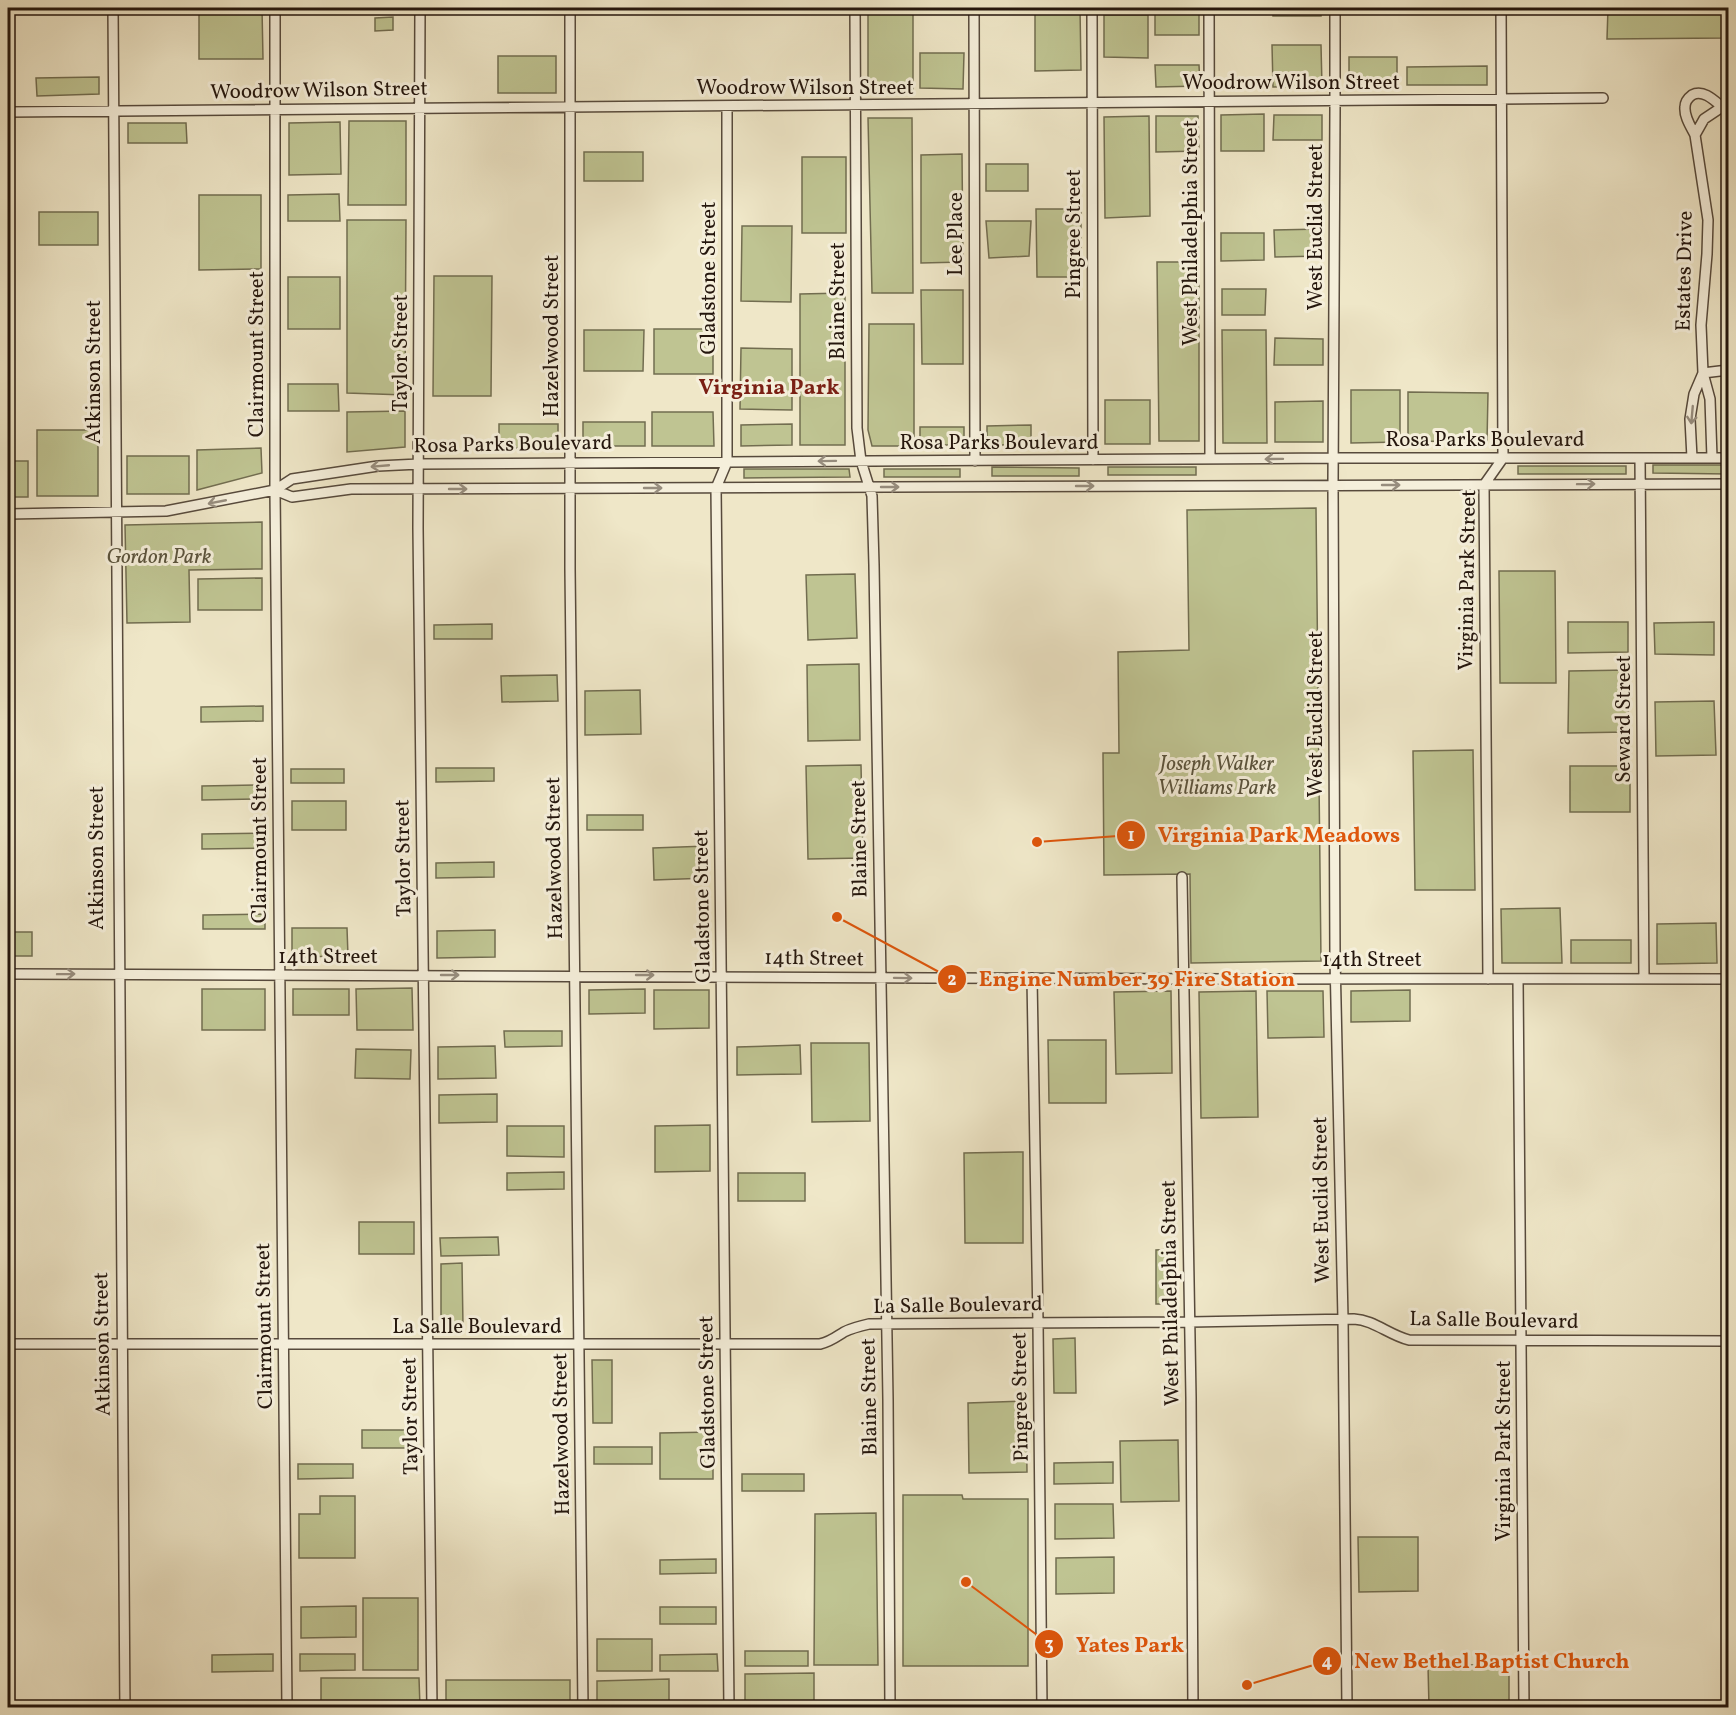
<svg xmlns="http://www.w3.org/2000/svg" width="1736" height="1715" viewBox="0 0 1736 1715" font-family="Vollkorn,serif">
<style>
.green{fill:#bfc492;stroke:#726d50;stroke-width:1.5}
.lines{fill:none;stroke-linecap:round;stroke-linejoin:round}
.minor-casing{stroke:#574a3c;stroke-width:12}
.minor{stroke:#f5efdb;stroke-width:9}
.oneway{stroke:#978d7e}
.labels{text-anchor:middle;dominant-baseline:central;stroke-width:6;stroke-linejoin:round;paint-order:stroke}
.street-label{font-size:21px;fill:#24160d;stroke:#f5efdb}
.park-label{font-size:21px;font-style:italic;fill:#5a533c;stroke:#f5efdb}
.neighbourhood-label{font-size:22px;font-weight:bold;fill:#7a1f14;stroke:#f5efdb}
.leader{fill:none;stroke:#de560c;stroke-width:2}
.callout-dot{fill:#de560c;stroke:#f5efdb;stroke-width:2}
.mark-label{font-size:18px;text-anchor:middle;font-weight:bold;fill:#fff}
.callout-label{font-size:22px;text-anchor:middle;font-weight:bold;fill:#de560c;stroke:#f5efdb;stroke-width:6;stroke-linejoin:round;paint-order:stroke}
</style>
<rect width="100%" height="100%" fill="#efe7c8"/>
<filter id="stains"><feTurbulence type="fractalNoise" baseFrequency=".00333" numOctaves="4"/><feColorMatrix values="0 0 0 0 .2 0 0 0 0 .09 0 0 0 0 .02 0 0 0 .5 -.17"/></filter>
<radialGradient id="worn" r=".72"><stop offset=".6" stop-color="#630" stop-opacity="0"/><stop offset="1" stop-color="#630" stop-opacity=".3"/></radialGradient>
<path class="green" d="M 199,8 L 262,8 L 263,59 L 199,59 Z
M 868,8 L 913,8 L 913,89 L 868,89 Z
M 1035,8 L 1080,8 L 1081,70 L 1035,71 Z
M 1155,8 L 1199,8 L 1199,35 L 1155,35 Z
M 1273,8 L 1321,8 L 1321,16 L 1273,16 Z
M 1608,8 L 1724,8 L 1724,38 L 1607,39 Z
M 1104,15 L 1148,15 L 1148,58 L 1104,57 Z
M 393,17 L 393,30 L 375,31 L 375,18 Z
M 1272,45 L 1321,45 L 1322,86 L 1273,87 Z
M 920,53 L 964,53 L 963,89 L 920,88 Z
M 498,56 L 556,56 L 556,93 L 498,93 Z
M 1349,57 L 1397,57 L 1397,85 L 1349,85 Z
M 1155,65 L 1199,65 L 1200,86 L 1156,87 Z
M 1487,66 L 1487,85 L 1407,85 L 1407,67 Z
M 99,77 L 99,94 L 37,96 L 36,78 Z
M 1264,114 L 1264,151 L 1221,151 L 1221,115 Z
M 1274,115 L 1322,115 L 1322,140 L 1273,140 Z
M 1149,116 L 1150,216 L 1105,218 L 1104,117 Z
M 1156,116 L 1198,116 L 1199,151 L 1156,152 Z
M 868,118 L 912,118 L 913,293 L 872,293 Z
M 349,121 L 406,121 L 406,205 L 348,205 Z
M 340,122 L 341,174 L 289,175 L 289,123 Z
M 128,123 L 186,123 L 187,143 L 128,143 Z
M 584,152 L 643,152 L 643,181 L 584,181 Z
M 962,154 L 963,262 L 921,263 L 921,155 Z
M 846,157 L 846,233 L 802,233 L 802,157 Z
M 986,164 L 1028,164 L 1028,191 L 986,191 Z
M 339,194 L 340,221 L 288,221 L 288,195 Z
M 199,195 L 261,195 L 261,269 L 199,270 Z
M 1036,209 L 1081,209 L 1081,277 L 1037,277 Z
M 39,212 L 98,212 L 98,245 L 39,245 Z
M 347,220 L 406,220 L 405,395 L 347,393 Z
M 986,221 L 1031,221 L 1029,256 L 989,258 Z
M 742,226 L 792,226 L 791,302 L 741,301 Z
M 1322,229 L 1322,256 L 1275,257 L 1274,230 Z
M 1221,233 L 1264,233 L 1264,260 L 1221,261 Z
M 1157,262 L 1199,262 L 1199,441 L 1159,441 Z
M 434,276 L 492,276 L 491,396 L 433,396 Z
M 288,277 L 340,277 L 340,329 L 288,329 Z
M 1222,289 L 1266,289 L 1265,315 L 1222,315 Z
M 921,290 L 963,290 L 963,364 L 922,364 Z
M 845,293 L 845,445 L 800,445 L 800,294 Z
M 869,324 L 914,324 L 914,446 L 872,446 L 868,430 Z
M 654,329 L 713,329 L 713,374 L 654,374 Z
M 584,330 L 644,330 L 643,371 L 584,371 Z
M 1222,330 L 1266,330 L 1267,443 L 1223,443 Z
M 1275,338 L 1323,339 L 1323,365 L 1274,365 Z
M 741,348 L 792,349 L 792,410 L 740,409 Z
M 288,384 L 338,384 L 339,411 L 288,411 Z
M 1351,390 L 1400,390 L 1400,442 L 1351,443 Z
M 1408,392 L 1488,393 L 1487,442 L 1408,441 Z
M 1105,400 L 1150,400 L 1150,444 L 1105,444 Z
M 1323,401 L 1323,442 L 1275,442 L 1275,402 Z
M 405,411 L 405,447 L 347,452 L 347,412 Z
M 652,412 L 713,412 L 714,446 L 652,446 Z
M 583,422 L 645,422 L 645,446 L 583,446 Z
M 499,424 L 558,424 L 558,448 L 499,448 Z
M 792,424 L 792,445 L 741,446 L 741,425 Z
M 1031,425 L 1031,445 L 987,445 L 987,426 Z
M 920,427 L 964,427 L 964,445 L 920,445 Z
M 37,430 L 98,430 L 98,496 L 37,496 Z
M 261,448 L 262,473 L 197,490 L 197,450 Z
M 127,456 L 189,456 L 189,494 L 127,494 Z
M 8,461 L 28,461 L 28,497 L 8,497 Z
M 1653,465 L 1728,465 L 1728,474 L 1653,473 Z
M 1518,466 L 1626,466 L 1626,474 L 1518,474 Z
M 992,467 L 1079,468 L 1079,476 L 992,476 Z
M 1108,467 L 1196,467 L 1196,475 L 1108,475 Z
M 744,469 L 849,469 L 850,477 L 744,478 Z
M 884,469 L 960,469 L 960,477 L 884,477 Z
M 1316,508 L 1321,961 L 1191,963 L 1190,874 L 1104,875 L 1103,753 L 1119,753 L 1118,652 L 1189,650 L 1187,510 Z
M 262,522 L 262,569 L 189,570 L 190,622 L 127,623 L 125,525 Z
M 1499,571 L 1555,571 L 1556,683 L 1500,683 Z
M 855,574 L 857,638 L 808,640 L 806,575 Z
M 262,578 L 262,610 L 198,610 L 198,579 Z
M 1568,622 L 1628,622 L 1628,652 L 1568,653 Z
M 1714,622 L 1714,655 L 1655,654 L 1654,623 Z
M 492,624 L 492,639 L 434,639 L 434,625 Z
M 859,664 L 860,740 L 808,741 L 807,665 Z
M 1629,670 L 1628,732 L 1568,733 L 1569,671 Z
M 557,675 L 558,701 L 502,702 L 501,676 Z
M 640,690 L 641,734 L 585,735 L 585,691 Z
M 1714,701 L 1716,755 L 1656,756 L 1655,702 Z
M 263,706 L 263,721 L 201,722 L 201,707 Z
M 1473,750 L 1475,890 L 1415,890 L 1413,751 Z
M 861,765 L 863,858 L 808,859 L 806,766 Z
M 1570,766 L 1630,766 L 1630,812 L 1570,812 Z
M 436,768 L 494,768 L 494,781 L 436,782 Z
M 291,769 L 344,769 L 344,783 L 291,783 Z
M 263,785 L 263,799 L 202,800 L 202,786 Z
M 292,801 L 346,801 L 346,830 L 292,830 Z
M 587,815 L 643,815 L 643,830 L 587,830 Z
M 264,833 L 264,848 L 202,849 L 202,834 Z
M 707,846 L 708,878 L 654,880 L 653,848 Z
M 494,862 L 494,877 L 436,878 L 436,863 Z
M 1560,908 L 1562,963 L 1502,963 L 1501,909 Z
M 265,914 L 265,929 L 203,929 L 203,915 Z
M 1716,923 L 1717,963 L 1657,964 L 1657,924 Z
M 292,928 L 347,928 L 348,956 L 292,957 Z
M 495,930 L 495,957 L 437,958 L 437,931 Z
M 8,932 L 32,932 L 32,956 L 8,956 Z
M 1571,940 L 1631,940 L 1631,963 L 1571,963 Z
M 412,988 L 413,1030 L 357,1030 L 356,989 Z
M 202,989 L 265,989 L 265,1030 L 202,1030 Z
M 293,989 L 349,989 L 349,1015 L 293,1015 Z
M 645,989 L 645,1013 L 589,1014 L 589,990 Z
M 654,990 L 709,990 L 709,1028 L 654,1029 Z
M 1410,990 L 1410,1021 L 1351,1022 L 1351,991 Z
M 1171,991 L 1172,1073 L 1116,1074 L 1114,992 Z
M 1256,991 L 1258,1117 L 1201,1118 L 1199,992 Z
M 1267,991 L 1323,991 L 1324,1037 L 1268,1038 Z
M 504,1031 L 562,1031 L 562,1046 L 505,1047 Z
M 1048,1040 L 1106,1040 L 1106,1103 L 1049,1103 Z
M 869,1043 L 870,1121 L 812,1122 L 811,1043 Z
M 800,1045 L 801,1074 L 737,1075 L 737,1047 Z
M 495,1046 L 496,1078 L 438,1079 L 438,1047 Z
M 356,1049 L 411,1050 L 410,1079 L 355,1078 Z
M 497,1094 L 497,1122 L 439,1123 L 439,1095 Z
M 710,1125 L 710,1171 L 655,1172 L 655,1126 Z
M 507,1126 L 564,1126 L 564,1157 L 507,1156 Z
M 1023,1152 L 1023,1243 L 965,1243 L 964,1153 Z
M 564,1172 L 564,1189 L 507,1190 L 507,1173 Z
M 738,1173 L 805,1173 L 805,1201 L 738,1201 Z
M 359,1222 L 414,1222 L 414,1254 L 359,1254 Z
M 498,1237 L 499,1255 L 441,1256 L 440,1238 Z
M 1176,1249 L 1177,1304 L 1156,1304 L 1156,1250 Z
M 462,1263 L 463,1326 L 441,1327 L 441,1264 Z
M 1075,1338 L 1076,1393 L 1054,1393 L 1053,1339 Z
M 592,1360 L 612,1360 L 612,1423 L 593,1423 Z
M 1026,1401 L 1027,1472 L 969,1473 L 968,1403 Z
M 362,1430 L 417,1430 L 417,1448 L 362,1448 Z
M 713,1432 L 713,1479 L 660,1479 L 660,1433 Z
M 1178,1440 L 1179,1501 L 1121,1502 L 1120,1441 Z
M 594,1447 L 652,1447 L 652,1464 L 594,1464 Z
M 1113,1462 L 1113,1483 L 1054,1484 L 1054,1463 Z
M 298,1464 L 353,1464 L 353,1478 L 298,1479 Z
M 742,1474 L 804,1474 L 804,1491 L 742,1491 Z
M 903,1495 L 962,1495 L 963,1499 L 1028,1499 L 1028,1666 L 903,1666 Z
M 320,1496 L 355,1496 L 355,1558 L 299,1558 L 299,1514 L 320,1514 Z
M 1055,1504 L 1113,1504 L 1114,1538 L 1055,1539 Z
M 876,1513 L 878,1665 L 814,1665 L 815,1514 Z
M 1358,1537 L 1418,1537 L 1418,1591 L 1359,1592 Z
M 1114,1557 L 1114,1593 L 1056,1594 L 1056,1558 Z
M 716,1559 L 716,1573 L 660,1574 L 660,1560 Z
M 363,1598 L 418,1598 L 418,1670 L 363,1670 Z
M 356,1606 L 356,1637 L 301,1638 L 301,1607 Z
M 660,1607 L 716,1607 L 716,1624 L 660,1624 Z
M 597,1639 L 652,1639 L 652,1671 L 597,1671 Z
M 745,1651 L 808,1651 L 808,1666 L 745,1666 Z
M 273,1654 L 273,1671 L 212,1672 L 212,1655 Z
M 300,1654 L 355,1654 L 355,1670 L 300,1671 Z
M 717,1654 L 718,1671 L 660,1671 L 660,1655 Z
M 1509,1664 L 1509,1707 L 1429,1707 L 1428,1666 Z
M 814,1673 L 814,1707 L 745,1707 L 745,1674 Z
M 321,1678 L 419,1678 L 420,1707 L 321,1707 Z
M 669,1679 L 669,1707 L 597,1707 L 597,1681 Z
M 446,1680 L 570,1680 L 570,1707 L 446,1707 Z"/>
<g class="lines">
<defs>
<path id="minor" d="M 113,8 C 112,574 119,1141 125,1708
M 275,8 L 275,490 L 287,1708
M 420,8 L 418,528 L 432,1708
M 570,8 L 570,569 L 583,1708
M 855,8 L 857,428 L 861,461 L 872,496 L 874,565 L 888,1399 L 890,1708
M 974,8 L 975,461
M 1092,8 L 1093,460
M 1209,8 L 1210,459
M 1335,8 L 1335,109 L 1333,485 L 1335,958 L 1343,1319 L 1347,1708
M 727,106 L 727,462 L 716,488 L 729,1708
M 8,112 C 539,104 1071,105 1603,98
M 1695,135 C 1691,127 1684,117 1685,107 C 1685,102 1688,98 1692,95 C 1703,89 1714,100 1722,107
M 1703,373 L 1728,370
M 1640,458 L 1644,979
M 1692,458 L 1690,419 L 1694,394 L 1703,373
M 1712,458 L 1710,399 L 1703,373 L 1701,325 L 1707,254 L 1708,220 L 1695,135 L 1704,119 L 1722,107 L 1728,107
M 275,490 L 292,497 L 351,489 L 1728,484
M 8,514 L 166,511 L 275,490 L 292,479 L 378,466 L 419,464 L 1333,458 L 1728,458
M 1182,877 L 1191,1397 L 1193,1708
M 8,974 C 316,973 624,975 933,978 C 1198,980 1463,978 1728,979
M 1032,978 L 1038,1323 L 1042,1708
M 1488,979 L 1484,485 L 1503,458 L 1501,8
M 1518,979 L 1524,1708
M 8,1344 L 820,1344 C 830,1342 836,1337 844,1332 C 852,1328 860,1326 869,1324 L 1190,1322 L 1354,1319 C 1374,1320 1389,1335 1409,1340 L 1728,1341"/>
</defs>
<use href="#minor" class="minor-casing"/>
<use href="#minor" class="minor"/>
</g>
<defs><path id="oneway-shaft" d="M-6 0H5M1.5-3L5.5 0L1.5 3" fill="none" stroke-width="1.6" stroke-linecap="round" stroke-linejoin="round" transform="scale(1.5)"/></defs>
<g class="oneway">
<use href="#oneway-shaft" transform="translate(1692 415) rotate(95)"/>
<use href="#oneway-shaft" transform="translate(1274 459) rotate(179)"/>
<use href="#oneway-shaft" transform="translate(827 461) rotate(179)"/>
<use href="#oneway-shaft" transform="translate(380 466) rotate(175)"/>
<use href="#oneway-shaft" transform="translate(1586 484) rotate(-1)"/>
<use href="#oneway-shaft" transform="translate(1391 485)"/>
<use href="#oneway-shaft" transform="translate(1085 486)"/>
<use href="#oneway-shaft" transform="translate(890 487)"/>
<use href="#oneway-shaft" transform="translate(653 488)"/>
<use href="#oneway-shaft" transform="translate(458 489)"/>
<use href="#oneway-shaft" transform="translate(217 502) rotate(169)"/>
<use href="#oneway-shaft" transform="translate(66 974) rotate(-1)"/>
<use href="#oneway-shaft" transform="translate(450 975)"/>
<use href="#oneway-shaft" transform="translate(645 975)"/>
<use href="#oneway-shaft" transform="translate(903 978) rotate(1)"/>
</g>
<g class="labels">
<g class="street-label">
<text x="1291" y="83">Woodrow Wilson Street</text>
<text x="805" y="88">Woodrow Wilson Street</text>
<text transform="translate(319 91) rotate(-1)">Woodrow Wilson Street</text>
<text transform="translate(1316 227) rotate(-90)">West Euclid Street</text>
<text transform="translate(1191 233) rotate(-90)">West Philadelphia Street</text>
<text transform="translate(956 234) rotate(-90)">Lee Place</text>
<text transform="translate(1074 234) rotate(-90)">Pingree Street</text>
<text transform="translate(1685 271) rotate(-89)">Estates Drive</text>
<text transform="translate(709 278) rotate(-90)">Gladstone Street</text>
<text transform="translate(838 301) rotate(-90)">Blaine Street</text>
<text transform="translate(552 336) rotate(-90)">Hazelwood Street</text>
<text transform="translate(401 353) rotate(-90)">Taylor Street</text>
<text transform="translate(257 354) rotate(-90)">Clairmount Street</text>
<text transform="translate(94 372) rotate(-90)">Atkinson Street</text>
<text x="1485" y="440">Rosa Parks Boulevard</text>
<text x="999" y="443">Rosa Parks Boulevard</text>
<text transform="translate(513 445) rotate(-1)">Rosa Parks Boulevard</text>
<text transform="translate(1468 580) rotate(-89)">Virginia Park Street</text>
<text transform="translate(1316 714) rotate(-90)">West Euclid Street</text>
<text transform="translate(1624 719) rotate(-90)">Seward Street</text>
<text transform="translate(860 839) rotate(-91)">Blaine Street</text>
<text transform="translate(260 840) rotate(-90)">Clairmount Street</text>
<text transform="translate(97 858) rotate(-90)">Atkinson Street</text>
<text transform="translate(404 858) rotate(-91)">Taylor Street</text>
<text transform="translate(555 858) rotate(-91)">Hazelwood Street</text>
<text transform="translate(703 906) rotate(-91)">Gladstone Street</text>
<text x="328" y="957">14th Street</text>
<text transform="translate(814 959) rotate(1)">14th Street</text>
<text x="1372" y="960">14th Street</text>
<text transform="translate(1322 1200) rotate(-91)">West Euclid Street</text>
<text transform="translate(1171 1293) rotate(-91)">West Philadelphia Street</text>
<text transform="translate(958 1306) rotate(-1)">La Salle Boulevard</text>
<text transform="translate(1494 1321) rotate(1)">La Salle Boulevard</text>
<text transform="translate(265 1326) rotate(-91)">Clairmount Street</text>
<text x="477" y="1327">La Salle Boulevard</text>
<text transform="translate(103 1344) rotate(-91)">Atkinson Street</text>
<text transform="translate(708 1392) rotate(-91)">Gladstone Street</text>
<text transform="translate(870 1397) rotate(-91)">Blaine Street</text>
<text transform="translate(1021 1397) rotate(-91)">Pingree Street</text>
<text transform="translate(411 1416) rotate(-91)">Taylor Street</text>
<text transform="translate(562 1434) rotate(-91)">Hazelwood Street</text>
<text transform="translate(1504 1451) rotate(-90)">Virginia Park Street</text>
</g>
<g class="park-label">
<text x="159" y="557">Gordon Park</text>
<text x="1217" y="764">Joseph Walker<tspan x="1217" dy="24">Williams Park</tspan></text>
</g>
<g class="neighbourhood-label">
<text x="769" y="388">Virginia Park</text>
</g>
</g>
<path class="leader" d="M1037 842L1131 835M837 917L952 979M966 1582L1049 1644M1247 1685L1327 1661"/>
<g class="callout-dot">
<circle cx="1037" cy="842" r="6"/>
<circle cx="837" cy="917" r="6"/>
<circle cx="966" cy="1582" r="6"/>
<circle cx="1247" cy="1685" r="6"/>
<circle cx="1131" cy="835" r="15"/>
<circle cx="952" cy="979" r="15"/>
<circle cx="1049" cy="1644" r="15"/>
<circle cx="1327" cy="1661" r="15"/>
</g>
<g class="mark-label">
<text x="1131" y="841">1</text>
<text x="952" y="985">2</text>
<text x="1049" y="1650">3</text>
<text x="1327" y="1667">4</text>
</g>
<g class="callout-label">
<text x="1279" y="842">Virginia Park Meadows</text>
<text x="1137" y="986">Engine Number 39 Fire Station</text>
<text x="1130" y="1652">Yates Park</text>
<text x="1492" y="1668">New Bethel Baptist Church</text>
</g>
<rect width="1736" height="1715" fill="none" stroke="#efe7c8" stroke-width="30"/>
<rect x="9" y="9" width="1718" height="1697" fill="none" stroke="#24160d" stroke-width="3"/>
<rect x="15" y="15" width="1706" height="1685" fill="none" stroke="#24160d" stroke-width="1.5"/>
<rect width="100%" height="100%" filter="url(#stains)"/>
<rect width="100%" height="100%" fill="url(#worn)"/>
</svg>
